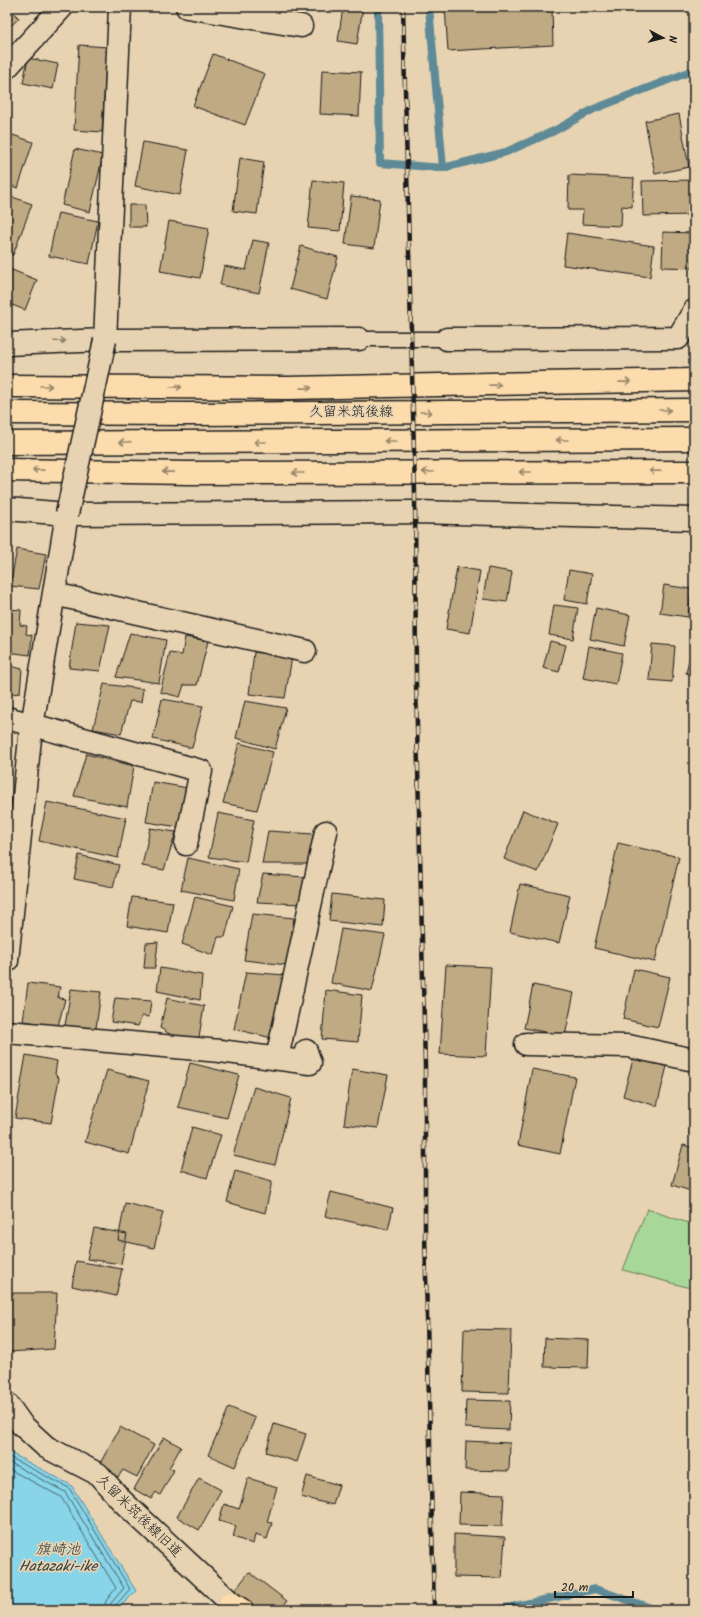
<svg xmlns="http://www.w3.org/2000/svg" width="701" height="1617" viewBox="0 0 701 1617" font-family="Kalam,'Klee One',sans-serif">
<style>
.green{fill:#a8d899;stroke:#627a5a}
.water{fill:#88d4e8;stroke:#5d8a96}
.lines{fill:none;stroke-linecap:round;stroke-linejoin:round}
.shore{stroke:#47666e;stroke-width:1}
.stream{stroke:#5d8a96;stroke-width:8}
.building{fill:#bfaa83;stroke:#1c1c1c}
.service-casing{stroke:#1c1c1c;stroke-width:17}
.minor-casing{stroke:#1c1c1c;stroke-width:25}
.tertiary-casing{stroke:#1c1c1c;stroke-width:25}
.primary-casing{stroke:#1c1c1c;stroke-width:25}
.service{stroke:#e7d3b1;stroke-width:14}
.minor{stroke:#e7d3b1;stroke-width:22}
.tertiary{stroke:#e7d3b1;stroke-width:22}
.primary{stroke:#fcdcac;stroke-width:22}
.rail-casing{stroke:#1c1c1c;stroke-width:4.5}
.rail{stroke:#e7d3b1;stroke-width:3;stroke-dasharray:9;stroke-linecap:butt}
.minor-bridge-casing{stroke:#1c1c1c;stroke-width:25;stroke-linecap:butt}
.minor-bridge{stroke:#e7d3b1;stroke-width:22}
.oneway{stroke:#8c816e}
.oneway2{stroke:#97866b}
.labels{text-anchor:middle;dominant-baseline:central;stroke-width:3.5;stroke-linejoin:round;paint-order:stroke}
.street-label{font-size:14px;fill:#1c1c1c;stroke:#e7d3b1}
.water-label{font-size:15px;font-style:italic;fill:#324145;stroke:#e7d3b1}
</style>
<rect width="100%" height="100%" fill="#e7d3b1"/>
<filter id="ink" filterUnits="userSpaceOnUse"><feTurbulence type="fractalNoise" baseFrequency=".025" numOctaves="2"/><feDisplacementMap in="SourceGraphic" scale="8" xChannelSelector="R" yChannelSelector="G"/><feConvolveMatrix kernelMatrix="1 2 1 2 8 2 1 2 1" color-interpolation-filters="sRGB"/></filter>
<g filter="url(#ink)">
<path class="green" d="M 647,1209 L 694,1225 L 694,1289 L 623,1270 Z"/>
<path class="water" d="M 7,1451 L 71,1485 L 136,1591 L 117,1610 L 7,1610 Z"/>
<g class="lines">
<path class="shore" d="M 7,1456 L 69,1488 L 130,1589 L 115,1606 L 115,1610
M 7,1461 L 65,1492 L 124,1588 L 111,1603 L 110,1610
M 7,1468 L 61,1497 L 116,1588 L 106,1601 L 104,1610"/>
<path class="stream" d="M 378,7 L 380,163 L 443,168
M 429,7 L 443,168 L 506,152 L 554,131 L 594,109 L 694,70
M 497,1610 L 595,1589 L 657,1610"/>
</g>
<path class="building" d="M 7,7 L 19,18 L 7,30 Z
M 343,7 L 363,7 L 357,44 L 338,41 Z
M 445,7 L 552,7 L 553,45 L 448,51 Z
M 79,45 L 107,47 L 102,132 L 74,130 Z
M 213,54 L 265,74 L 245,125 L 193,106 Z
M 28,58 L 58,64 L 53,89 L 23,83 Z
M 322,70 L 361,72 L 359,116 L 320,114 Z
M 689,95 L 694,95 L 694,131 Z
M 679,114 L 689,167 L 655,174 L 645,121 Z
M 7,133 L 33,142 L 18,188 L 7,185 Z
M 143,142 L 188,150 L 180,195 L 135,186 Z
M 75,149 L 103,155 L 90,212 L 62,205 Z
M 240,158 L 264,162 L 257,214 L 233,211 Z
M 569,175 L 634,178 L 632,207 L 622,206 L 621,226 L 582,224 L 583,210 L 568,210 Z
M 313,180 L 344,183 L 340,231 L 308,228 Z
M 694,180 L 694,215 L 643,216 L 642,181 Z
M 7,195 L 32,204 L 13,255 L 7,253 Z
M 351,196 L 380,199 L 374,248 L 345,244 Z
M 129,205 L 145,205 L 146,227 L 129,227 Z
M 58,213 L 98,221 L 89,264 L 49,256 Z
M 169,221 L 209,228 L 200,278 L 160,271 Z
M 663,232 L 694,233 L 694,268 L 662,267 Z
M 567,233 L 654,246 L 650,277 L 563,265 Z
M 253,240 L 269,243 L 259,293 L 220,285 L 224,266 L 246,270 Z
M 301,246 L 338,257 L 327,299 L 290,289 Z
M 7,268 L 37,280 L 25,310 L 7,303 Z
M 17,549 L 46,554 L 39,589 L 10,586 Z
M 457,567 L 480,571 L 470,633 L 446,629 Z
M 488,568 L 512,572 L 507,602 L 483,599 Z
M 569,570 L 592,574 L 587,604 L 564,600 Z
M 664,585 L 691,589 L 688,617 L 660,613 Z
M 554,605 L 578,608 L 573,639 L 549,635 Z
M 596,608 L 630,615 L 624,646 L 590,639 Z
M 7,609 L 21,610 L 20,625 L 27,626 L 26,634 L 32,635 L 30,655 L 7,652 Z
M 76,622 L 110,625 L 100,671 L 69,668 Z
M 130,633 L 166,640 L 159,683 L 116,677 Z
M 185,637 L 208,641 L 197,685 L 184,685 L 180,697 L 160,692 L 170,653 L 182,655 Z
M 694,638 L 694,675 L 686,673 Z
M 550,641 L 566,645 L 559,672 L 543,668 Z
M 652,644 L 675,646 L 672,682 L 649,680 Z
M 589,646 L 622,653 L 616,684 L 583,678 Z
M 254,652 L 292,657 L 285,698 L 249,694 Z
M 7,665 L 22,669 L 20,693 L 11,694 L 7,704 Z
M 104,684 L 143,689 L 141,702 L 130,701 L 121,734 L 93,729 Z
M 162,699 L 203,706 L 192,748 L 153,739 Z
M 245,701 L 286,708 L 275,749 L 236,738 Z
M 239,743 L 273,752 L 257,810 L 223,803 Z
M 86,754 L 134,766 L 127,807 L 74,796 Z
M 153,782 L 188,788 L 179,827 L 146,822 Z
M 47,802 L 126,818 L 118,858 L 39,841 Z
M 523,810 L 558,824 L 538,872 L 504,859 Z
M 218,813 L 254,820 L 246,862 L 209,857 Z
M 150,828 L 176,832 L 164,870 L 142,866 Z
M 268,831 L 314,834 L 309,864 L 262,864 Z
M 618,843 L 679,857 L 655,962 L 594,948 Z
M 79,855 L 119,865 L 113,887 L 74,879 Z
M 188,858 L 239,869 L 234,900 L 181,890 Z
M 263,874 L 305,877 L 301,904 L 257,902 Z
M 520,884 L 570,895 L 559,943 L 510,932 Z
M 332,894 L 385,900 L 383,927 L 329,921 Z
M 132,897 L 173,902 L 168,933 L 127,926 Z
M 195,897 L 233,906 L 225,937 L 218,937 L 213,955 L 182,944 Z
M 252,914 L 294,918 L 287,965 L 244,960 Z
M 341,929 L 385,935 L 372,991 L 331,983 Z
M 158,942 L 155,968 L 144,968 L 146,943 Z
M 446,965 L 491,967 L 486,1056 L 440,1054 Z
M 160,968 L 202,975 L 200,1000 L 157,991 Z
M 634,969 L 670,977 L 658,1027 L 623,1019 Z
M 246,972 L 285,975 L 272,1038 L 234,1029 Z
M 28,983 L 60,987 L 58,998 L 65,999 L 58,1026 L 23,1021 Z
M 533,985 L 574,993 L 565,1036 L 524,1028 Z
M 71,989 L 101,992 L 96,1028 L 65,1026 Z
M 326,990 L 362,995 L 358,1042 L 322,1039 Z
M 115,998 L 151,1001 L 149,1017 L 142,1016 L 138,1026 L 111,1022 Z
M 167,998 L 204,1006 L 199,1037 L 183,1042 L 160,1028 Z
M 26,1055 L 57,1061 L 55,1074 L 59,1078 L 51,1123 L 15,1118 Z
M 634,1056 L 667,1066 L 657,1106 L 623,1096 Z
M 190,1063 L 239,1075 L 227,1118 L 178,1107 Z
M 352,1069 L 388,1075 L 378,1128 L 344,1124 Z
M 532,1069 L 575,1077 L 560,1154 L 518,1145 Z
M 107,1070 L 149,1081 L 129,1154 L 85,1142 Z
M 254,1087 L 291,1098 L 275,1165 L 233,1155 Z
M 694,1116 L 694,1134 L 689,1133 Z
M 192,1127 L 221,1135 L 207,1178 L 181,1170 Z
M 683,1145 L 694,1148 L 694,1192 L 672,1185 Z
M 235,1171 L 272,1181 L 265,1213 L 227,1202 Z
M 331,1192 L 393,1208 L 388,1230 L 325,1216 Z
M 125,1203 L 163,1212 L 154,1248 L 118,1240 Z
M 94,1228 L 127,1234 L 121,1264 L 87,1259 Z
M 76,1261 L 122,1269 L 116,1296 L 72,1286 Z
M 7,1293 L 57,1293 L 54,1349 L 9,1352 Z
M 464,1329 L 511,1330 L 509,1393 L 462,1392 Z
M 545,1338 L 589,1340 L 588,1368 L 544,1367 Z
M 466,1400 L 510,1401 L 509,1430 L 465,1428 Z
M 229,1407 L 255,1418 L 235,1467 L 208,1455 Z
M 274,1424 L 306,1434 L 297,1462 L 266,1452 Z
M 120,1427 L 154,1445 L 137,1477 L 123,1470 L 118,1477 L 98,1467 Z
M 164,1437 L 181,1447 L 169,1468 L 174,1470 L 160,1495 L 156,1492 L 151,1499 L 134,1489 Z
M 466,1441 L 510,1443 L 509,1471 L 465,1470 Z
M 307,1476 L 339,1485 L 333,1505 L 301,1497 Z
M 199,1478 L 221,1490 L 199,1530 L 177,1517 Z
M 248,1478 L 277,1487 L 267,1522 L 272,1523 L 267,1539 L 255,1535 L 253,1544 L 233,1537 L 236,1526 L 219,1521 L 224,1504 L 239,1509 Z
M 460,1492 L 504,1494 L 502,1526 L 459,1525 Z
M 454,1534 L 505,1537 L 502,1578 L 454,1577 Z
M 249,1572 L 287,1601 L 280,1610 L 255,1610 L 233,1593 Z"/>
<g class="lines">
<defs>
<path id="service" d="M 359,339 L 447,339"/>
<path id="minor" d="M 187,7 L 301,26
M 447,339 L 678,338 L 694,311
M 105,340 L 120,7
M 7,344 L 105,340 L 359,339
M 7,509 L 67,514 L 415,512 L 694,519
M 54,594 L 305,651
M 7,718 L 201,771 L 186,844
M 7,961 L 30,738 L 67,514
M 7,1032 L 220,1051 L 310,1063 L 306,1051
M 526,1044 L 628,1046 L 694,1060
M 277,1058 L 326,832
M 7,1404 L 22,1425 L 46,1447 L 98,1474 L 122,1501 L 231,1603"/>
<path id="tertiary" d="M 7,67 L 62,7"/>
<path id="primary" d="M 7,386 L 288,388 L 694,380
M 7,413 L 191,414 L 694,410
M 7,443 L 694,439
M 7,470 L 188,473 L 694,472
M 231,1603 L 242,1610"/>
</defs>
<use href="#service" class="service-casing"/>
<use href="#minor" class="minor-casing"/>
<use href="#tertiary" class="tertiary-casing"/>
<use href="#primary" class="primary-casing"/>
<use href="#service" class="service"/>
<use href="#minor" class="minor"/>
<use href="#tertiary" class="tertiary"/>
<use href="#primary" class="primary"/>
<defs>
<path id="rail" d="M 403,7 L 415,493 L 416,683 L 425,1066 L 425,1233 L 434,1610"/>
</defs>
<use href="#rail" class="rail-casing"/>
<use href="#rail" class="rail"/>
<defs>
<path id="minor-bridge" d="M 67,514 L 105,340"/>
</defs>
<use href="#minor-bridge" class="minor-bridge-casing"/>
<use href="#minor-bridge" class="minor-bridge"/>
</g>
<defs><path id="oneway-shaft" d="M-6 0H5M1.5-3L5.5 0L1.5 3" fill="none" stroke-width="1.6" stroke-linecap="round" stroke-linejoin="round"/></defs>
<use class="oneway" href="#oneway-shaft" transform="translate(60 341) rotate(-2)"/>
<g class="oneway2">
<use href="#oneway-shaft" transform="translate(625 382) rotate(-1)"/>
<use href="#oneway-shaft" transform="translate(495 385) rotate(-1)"/>
<use href="#oneway-shaft" transform="translate(46 386)"/>
<use href="#oneway-shaft" transform="translate(176 387) rotate(1)"/>
<use href="#oneway-shaft" transform="translate(306 388) rotate(-1)"/>
<use href="#oneway-shaft" transform="translate(665 410)"/>
<use href="#oneway-shaft" transform="translate(426 412)"/>
<use href="#oneway-shaft" transform="translate(562 440) rotate(180)"/>
<use href="#oneway-shaft" transform="translate(390 441) rotate(180)"/>
<use href="#oneway-shaft" transform="translate(125 442) rotate(180)"/>
<use href="#oneway-shaft" transform="translate(260 442) rotate(180)"/>
<use href="#oneway-shaft" transform="translate(38 470) rotate(-179)"/>
<use href="#oneway-shaft" transform="translate(655 471) rotate(-179)"/>
<use href="#oneway-shaft" transform="translate(168 472) rotate(-179)"/>
<use href="#oneway-shaft" transform="translate(428 472) rotate(180)"/>
<use href="#oneway-shaft" transform="translate(525 472) rotate(180)"/>
<use href="#oneway-shaft" transform="translate(298 473) rotate(180)"/>
</g>
</g>
<g class="labels">
<g class="street-label">
<text x="351" y="412">久留米筑後線</text>
<text transform="translate(139 1516) rotate(44)">久留米筑後線旧道</text>
</g>
<g class="water-label">
<text x="58" y="1550">旗崎池<tspan x="58" dy="17">Hatazaki-ike</tspan></text>
</g>
</g>
<rect width="701" height="1617" fill="none" stroke="#e7d3b1" stroke-width="24"/>
<rect x="12" y="12" width="677" height="1593" fill="none" stroke="#1c1c1c" stroke-width="1.5" filter="url(#ink)"/>
<g transform="translate(663 38) rotate(97)" stroke="#e7d3b1" stroke-width="3" paint-order="stroke">
<path d="M0-3L7 15L0 10L-7 15Z" fill="#1c1c1c"/>
<text y="-6" font-size="11" font-weight="bold" text-anchor="middle" fill="#1c1c1c">N</text>
</g>
<path d="M555 1591v6h78v-6" fill="none" stroke="#1c1c1c" stroke-width="2"/>
<text x="561" y="1591" font-size="12" fill="#1c1c1c" stroke="#e7d3b1" stroke-width="3" paint-order="stroke">20 m</text>
</svg>
